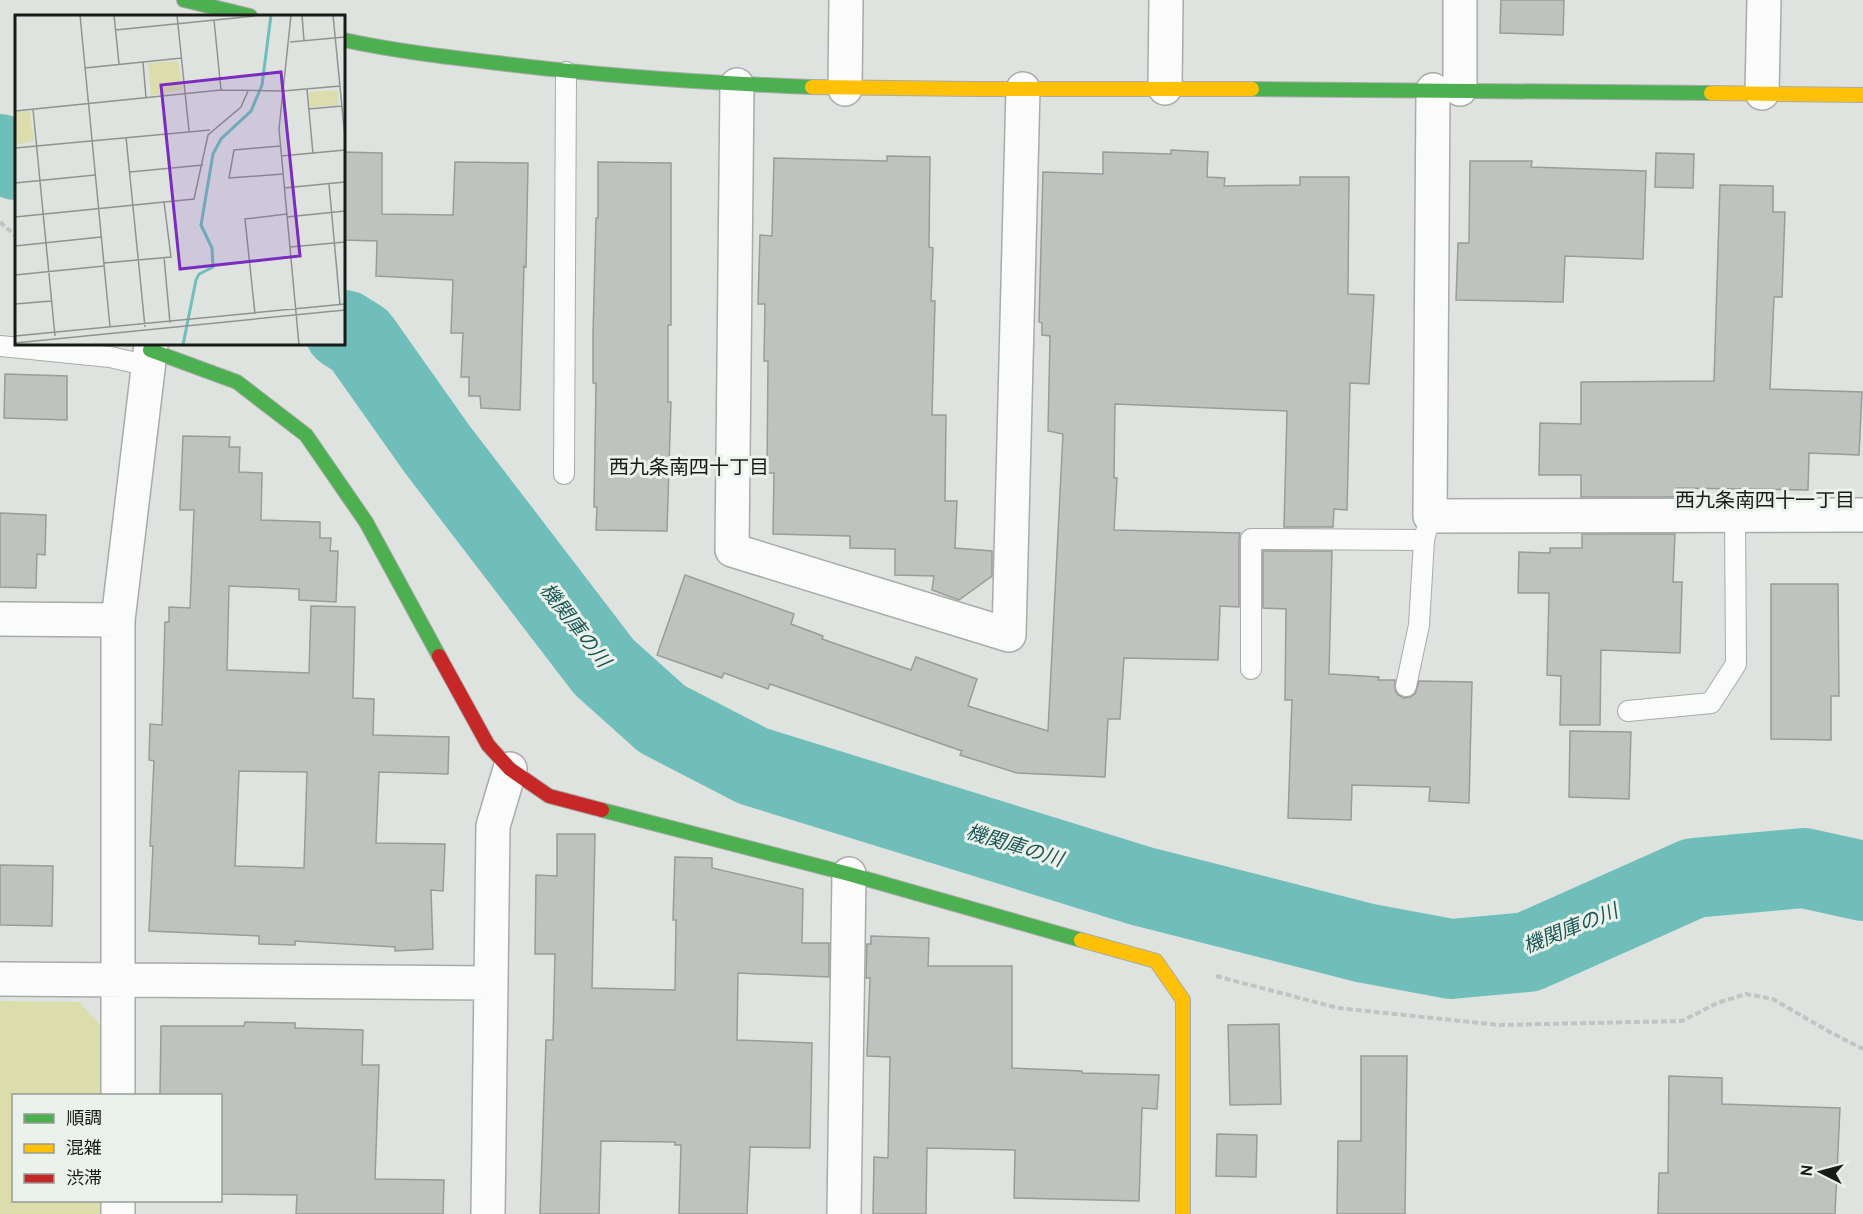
<svg xmlns="http://www.w3.org/2000/svg" width="1863" height="1214" viewBox="0 0 1863 1214" font-family="Overpass,'Noto Sans JP',sans-serif">
<style>
.green{fill:#dbdeac}
.lines{fill:none;stroke-linecap:round;stroke-linejoin:round}
.river{stroke:#70beba;stroke-width:80}
.building{fill:#c0c2c0;stroke:#999c99;stroke-width:1.5;fill-rule:evenodd}
.lane-casing{stroke:#a9aba9;stroke-width:22}
.street-casing{stroke:#a9aba9;stroke-width:36}
.fast-casing{stroke:#a9aba9;stroke-width:16}
.slow-casing{stroke:#a9aba9;stroke-width:16}
.jam-casing{stroke:#a9aba9;stroke-width:16}
.path{stroke:#c2c3c2;stroke-width:4;stroke-dasharray:6 3;stroke-linecap:butt}
.lane{stroke:#fafbfa;stroke-width:20}
.street{stroke:#fafbfa;stroke-width:33}
.fast{stroke:#4caf50;stroke-width:14}
.slow{stroke:#ffc107;stroke-width:14}
.jam{stroke:#c62828;stroke-width:14}
.labels{text-anchor:middle;dominant-baseline:central;stroke-width:6;stroke-linejoin:round;paint-order:stroke}
.neighbourhood-label{font-size:20px;fill:#191b19;stroke:#ebf2ec}
.water-label{font-size:20px;font-style:italic;fill:#1a5754;stroke:#ebf2ec}
.inset-river{fill:none;stroke:#70beba;stroke-width:3}
.inset-road{fill:none;stroke:#909390;stroke-width:1.5}
.view{fill:#7b2cbf;fill-opacity:0.15;stroke:#7b2cbf;stroke-width:3}
.inset-edge{fill:none;stroke:#191b19;stroke-width:3}
</style>
<rect width="100%" height="100%" fill="#dfe3e0"/>
<path class="green" d="M 0,1001 L 79,1002 L 107,1032 L 107,1095 L 14,1096 L 14,1200 L 107,1201 L 107,1214 L 0,1214 Z"/>
<g class="lines">
<path class="river" d="M 0,154 L 16,160
M 344,330 L 360,340 L 437,449 L 604,667 L 662,719 L 753,766 L 1141,886 L 1365,943 L 1451,959 L 1528,952 L 1694,878 L 1804,868 L 1863,881"/>
</g>
<path class="building" d="M 1501,0 L 1564,0 L 1563,35 L 1500,33 Z
M 1171,150 L 1208,152 L 1207,177 L 1225,178 L 1224,186 L 1300,185 L 1300,177 L 1349,177 L 1348,294 L 1374,295 L 1369,384 L 1350,383 L 1347,510 L 1334,509 L 1333,527 L 1284,527 L 1287,411 L 1115,404 L 1114,478 L 1117,478 L 1114,530 L 1240,533 L 1239,539 L 1239,607 L 1220,606 L 1218,660 L 1124,658 L 1120,719 L 1108,719 L 1105,777 L 1017,773 L 960,755 L 962,751 L 770,684 L 768,689 L 724,673 L 722,678 L 657,655 L 685,575 L 794,614 L 791,624 L 823,636 L 822,639 L 911,670 L 916,657 L 977,679 L 968,706 L 1048,731 L 1063,434 L 1048,431 L 1050,336 L 1042,335 L 1042,323 L 1039,322 L 1043,172 L 1103,174 L 1103,152 L 1171,154 Z
M 344,152 L 382,153 L 382,214 L 453,215 L 455,162 L 528,163 L 526,267 L 524,266 L 520,410 L 481,408 L 480,396 L 469,396 L 469,377 L 461,377 L 463,333 L 451,333 L 453,280 L 376,276 L 377,241 L 344,240 Z
M 1656,153 L 1694,154 L 1693,188 L 1655,187 Z
M 887,156 L 930,157 L 929,247 L 933,248 L 931,301 L 935,301 L 932,415 L 946,415 L 945,501 L 957,501 L 955,548 L 992,551 L 992,576 L 959,600 L 932,590 L 934,576 L 895,575 L 895,549 L 850,548 L 850,536 L 773,534 L 774,473 L 767,473 L 768,361 L 764,361 L 765,304 L 758,304 L 760,235 L 772,236 L 774,158 L 887,161 Z
M 1470,161 L 1532,161 L 1531,167 L 1646,171 L 1643,259 L 1565,256 L 1563,302 L 1456,300 L 1458,243 L 1469,243 Z
M 598,162 L 671,163 L 671,325 L 668,325 L 668,402 L 671,402 L 667,531 L 596,530 L 597,507 L 594,507 L 596,383 L 593,383 L 593,334 L 596,218 L 598,218 Z
M 1720,185 L 1773,186 L 1773,212 L 1785,212 L 1782,297 L 1774,297 L 1770,389 L 1862,392 L 1859,455 L 1809,453 L 1808,490 L 1677,488 L 1677,497 L 1581,497 L 1581,475 L 1539,475 L 1540,423 L 1581,424 L 1581,382 L 1714,381 Z
M 5,374 L 67,376 L 67,420 L 4,418 Z
M 183,436 L 230,437 L 229,447 L 240,447 L 239,472 L 262,473 L 261,520 L 320,522 L 320,538 L 331,538 L 330,551 L 338,551 L 336,602 L 299,600 L 299,589 L 229,586 L 227,670 L 309,673 L 311,606 L 355,607 L 353,698 L 374,699 L 373,735 L 449,737 L 448,774 L 379,772 L 376,843 L 445,844 L 443,891 L 431,890 L 433,949 L 395,951 L 395,947 L 295,941 L 295,945 L 259,944 L 259,936 L 149,931 L 153,846 L 150,846 L 154,761 L 149,760 L 150,724 L 162,725 L 165,622 L 169,622 L 169,607 L 190,608 L 194,510 L 180,510 ZM 239,771 L 307,772 L 304,868 L 235,866 Z
M 0,513 L 46,515 L 45,555 L 37,554 L 36,588 L 0,587 Z
M 1582,534 L 1675,534 L 1673,582 L 1682,582 L 1680,653 L 1601,650 L 1600,725 L 1560,725 L 1561,676 L 1547,675 L 1549,593 L 1518,593 L 1519,552 L 1550,553 L 1550,548 L 1582,548 Z
M 1263,551 L 1332,551 L 1329,674 L 1379,677 L 1378,680 L 1395,680 L 1395,690 L 1398,695 L 1404,698 L 1410,697 L 1415,694 L 1419,681 L 1472,682 L 1469,803 L 1429,801 L 1430,787 L 1352,785 L 1351,820 L 1288,818 L 1292,700 L 1285,700 L 1286,609 L 1263,608 Z
M 1771,584 L 1838,584 L 1839,696 L 1831,696 L 1831,740 L 1771,739 Z
M 1570,731 L 1631,732 L 1629,799 L 1569,797 Z
M 557,834 L 595,834 L 592,988 L 675,990 L 676,920 L 673,920 L 675,857 L 712,858 L 712,868 L 803,889 L 802,943 L 829,943 L 829,977 L 738,973 L 737,1040 L 812,1043 L 810,1148 L 750,1147 L 747,1214 L 679,1214 L 681,1145 L 675,1145 L 675,1142 L 601,1141 L 599,1214 L 540,1214 L 546,1040 L 553,1040 L 555,954 L 535,954 L 536,875 L 557,876 Z
M 0,865 L 53,866 L 52,926 L 0,925 Z
M 871,936 L 929,938 L 928,966 L 1012,966 L 1012,1068 L 1082,1071 L 1082,1073 L 1159,1075 L 1157,1109 L 1142,1108 L 1139,1201 L 1014,1198 L 1015,1150 L 927,1148 L 926,1214 L 873,1214 L 874,1157 L 888,1158 L 890,1057 L 867,1056 L 870,978 L 866,978 L 867,944 L 871,944 Z
M 245,1022 L 295,1023 L 295,1028 L 363,1030 L 362,1065 L 379,1065 L 375,1179 L 444,1180 L 443,1214 L 296,1214 L 297,1195 L 220,1194 L 220,1095 L 160,1095 L 161,1026 L 244,1026 Z
M 1279,1024 L 1281,1104 L 1230,1105 L 1228,1025 Z
M 1361,1056 L 1407,1056 L 1405,1214 L 1337,1214 L 1338,1141 L 1361,1141 Z
M 1669,1076 L 1722,1078 L 1722,1104 L 1840,1108 L 1835,1214 L 1658,1214 L 1659,1173 L 1668,1173 Z
M 1217,1134 L 1257,1135 L 1256,1177 L 1216,1176 Z"/>
<g class="lines">
<defs>
<path id="lane" d="M 0,346 L 110,357 L 149,366
M 564,474 L 566,72
M 1251,669 L 1251,539 L 1424,540
M 1406,686 L 1419,625 L 1424,540 L 1427,528
M 1628,711 L 1711,703 L 1736,664 L 1735,515"/>
<path id="street" d="M 737,85 L 732,550 L 1009,635 L 1023,89
M 1165,88 L 1166,0
M 845,89 L 846,0
M 1460,89 L 1460,0
M 1433,90 L 1430,516 L 1863,515
M 1762,93 L 1764,0
M 0,619 L 118,620
M 0,979 L 490,983
M 118,1096 L 118,620 L 151,344
M 118,1214 L 118,1200
M 488,1214 L 493,826 L 510,769
M 844,1214 L 849,874"/>
<path id="fast" d="M 184,0 L 250,16
M 344,40 C 395,51 446,57 498,63 C 602,76 707,83 812,87
M 1252,89 L 1711,93
M 150,350 L 237,382 L 306,435 L 366,522 L 439,656
M 602,810 L 849,874 L 1081,940"/>
<path id="slow" d="M 812,87 L 973,89 L 1252,89
M 1711,93 L 1863,95
M 1081,940 L 1156,961 L 1183,1000 L 1183,1214"/>
<path id="jam" d="M 439,656 L 488,745 L 510,769 L 549,796 L 602,810"/>
</defs>
<use href="#lane" class="lane-casing"/>
<use href="#street" class="street-casing"/>
<use href="#fast" class="fast-casing"/>
<use href="#slow" class="slow-casing"/>
<use href="#jam" class="jam-casing"/>
<path class="path" d="M 0,222 L 16,236
M 1216,976 L 1338,1008 L 1499,1025 L 1682,1021 L 1717,1003 L 1746,994 L 1773,999 L 1828,1031 L 1863,1049"/>
<use href="#lane" class="lane"/>
<use href="#street" class="street"/>
<use href="#fast" class="fast"/>
<use href="#slow" class="slow"/>
<use href="#jam" class="jam"/>
</g>
<g class="labels">
<g class="neighbourhood-label">
<text x="689" y="469">西九条南四十丁目</text>
<text x="1765" y="502">西九条南四十一丁目</text>
</g>
<g class="water-label">
<text transform="translate(574 626) rotate(52)">機関庫の川</text>
<text transform="translate(1014 847) rotate(17)">機関庫の川</text>
<text transform="translate(1571 930) rotate(-22)">機関庫の川</text>
</g>
</g>
<g transform="translate(15 15)">
<rect width="330" height="330" fill="#dfe3e0"/>
<path d="M 163,46 L 168,75 L 136,81 L 133,48 ZM 323,75 L 323,90 L 295,92 L 294,77 ZM 15,96 L 19,126 L 0,130 L 0,97 Z" fill="#dbdeac"/>
<path class="inset-river" d="M 168,330 L 181,265 L 184,259 L 198,252 L 197,233 L 186,210 L 198,139 L 206,124 L 236,96 L 247,70 L 256,0"/>
<path class="inset-road" d="M 65,0 L 95,312M 99,0 L 104,49M 162,0 L 174,116M 276,0 L 264,114 L 284,330M 287,0 L 289,26M 318,0 L 330,123M 199,5 L 206,75M 100,15 L 240,1M 275,27 L 330,22M 128,47 L 131,83M 70,53 L 167,43M 292,74 L 298,139M 18,94 L 40,321M 293,94 L 327,91M 0,96 L 206,75 L 268,76 L 325,71M 111,122 L 130,312M 265,131 L 219,135 L 214,163 L 268,159M 0,133 L 195,115M 266,141 L 330,135M 115,157 L 188,150M 0,168 L 80,160M 314,169 L 325,290M 269,173 L 330,167M 0,202 L 179,184 L 193,120 L 226,92 L 233,76M 272,202 L 330,196M 0,231 L 86,222M 275,232 L 330,227M 149,242 L 155,308M 89,248 L 156,242 L 149,187M 0,260 L 89,251M 0,289 L 36,286M 240,299 L 230,204 L 272,199M 0,321 L 330,289M 0,328 L 330,295"/>
<path class="view" d="M 266,57 L 285,241 L 165,254 L 146,70 Z"/>
<rect width="330" height="330" class="inset-edge"/>
</g>
<rect x="12" y="1094" width="210" height="108" fill="#ebf2ec" stroke="#979c98" stroke-width="1.5"/>
<rect x="24" y="1114" width="30" height="9" fill="#4caf50" stroke="#979c98" stroke-width="1.5"/>
<text x="66" y="1124" font-size="18" fill="#191b19">順調</text>
<rect x="24" y="1144" width="30" height="9" fill="#ffc107" stroke="#979c98" stroke-width="1.5"/>
<text x="66" y="1154" font-size="18" fill="#191b19">混雑</text>
<rect x="24" y="1174" width="30" height="9" fill="#c62828" stroke="#979c98" stroke-width="1.5"/>
<text x="66" y="1184" font-size="18" fill="#191b19">渋滞</text>
<g transform="translate(1821 1172) rotate(276)" stroke="#ebf2ec" stroke-width="4.5" paint-order="stroke">
<path d="M0-4.5L10 22L0 15L-10 22Z" fill="#191b19"/>
<text y="-9" font-size="16" font-weight="bold" text-anchor="middle" fill="#191b19">N</text>
</g>
</svg>
